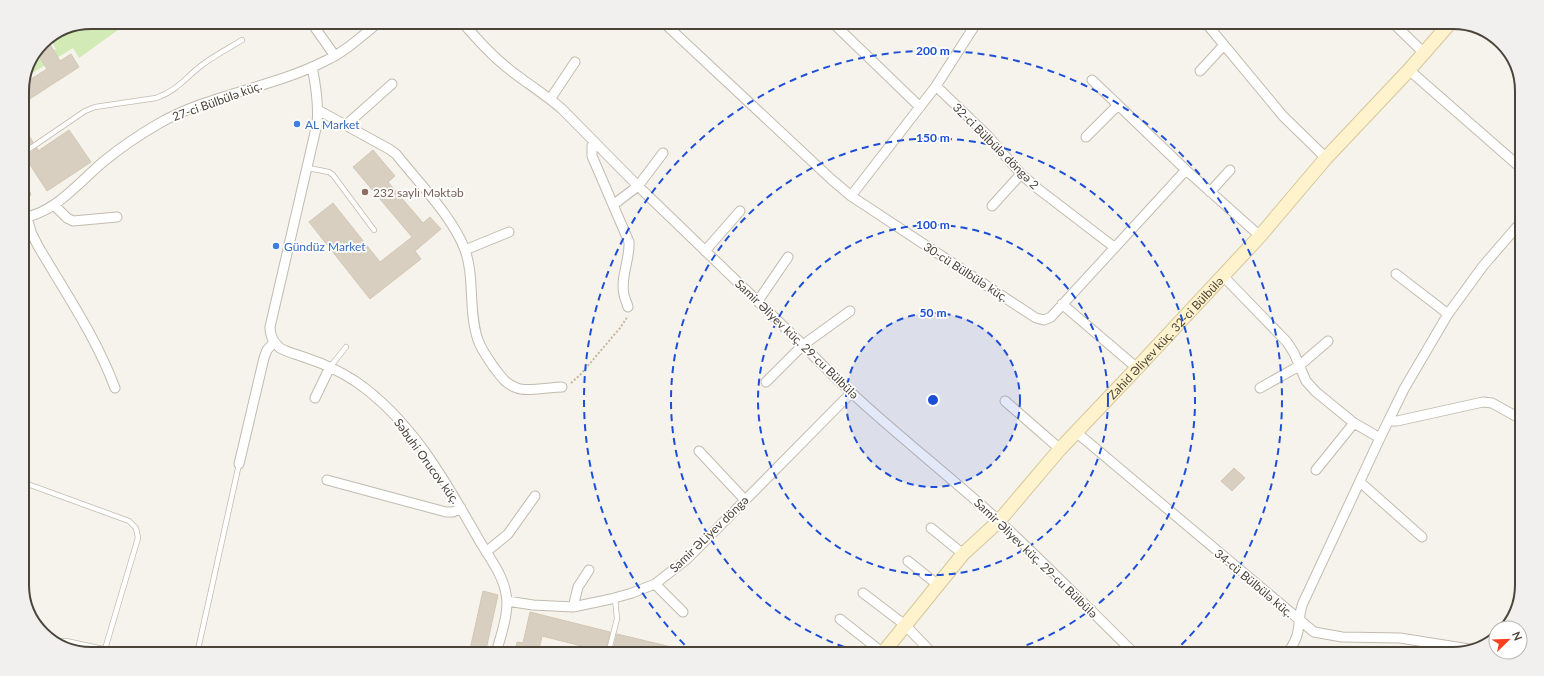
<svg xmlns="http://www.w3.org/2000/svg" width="1544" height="676" viewBox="0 0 1544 676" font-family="Lato,sans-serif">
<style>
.green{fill:#d2eab5}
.building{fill:#d8cfc1;stroke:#d3c7b4}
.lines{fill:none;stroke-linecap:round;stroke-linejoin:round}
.lane-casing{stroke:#c2bbae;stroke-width:6}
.street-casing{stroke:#c2bbae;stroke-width:11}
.secondary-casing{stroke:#d6c79b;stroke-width:15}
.path{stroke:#c4b79f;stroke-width:2;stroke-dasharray:2 2;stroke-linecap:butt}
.lane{stroke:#fff;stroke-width:4.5}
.street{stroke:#fff;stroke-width:9}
.secondary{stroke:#fff3cd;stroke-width:13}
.ring{fill:none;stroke:#1d4ed8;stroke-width:2;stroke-dasharray:7 5}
.shop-dot{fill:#3f7fe0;stroke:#fff;stroke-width:1.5}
.education-dot{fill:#8d6e63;stroke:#fff;stroke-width:1.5}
.labels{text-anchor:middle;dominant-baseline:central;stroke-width:3.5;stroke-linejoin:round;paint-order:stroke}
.street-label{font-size:12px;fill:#4b4439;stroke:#fff}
.shop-label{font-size:12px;fill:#366cbe;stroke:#fff;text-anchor:start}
.education-label{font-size:12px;fill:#785e54;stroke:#fff;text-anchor:start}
.rim{fill:none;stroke:#4b4439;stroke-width:2}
.centre{fill:#1d4ed8;stroke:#fff;stroke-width:2}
.ring-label{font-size:12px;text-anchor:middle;font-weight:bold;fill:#1d4ed8;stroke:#fff;stroke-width:3.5;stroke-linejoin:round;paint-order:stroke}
</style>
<rect width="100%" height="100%" fill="#f6f3ec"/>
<path class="green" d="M 91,22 L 129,22 L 79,58 L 73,48 L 26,77 L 36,57 L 38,60 L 56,49 L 49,37 L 65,27 Z"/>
<path class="building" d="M 47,39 L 60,61 L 71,54 L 79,67 L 22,104 L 23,84 L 47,69 L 37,53 L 42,42 Z
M 22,125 L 33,142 L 22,149 Z
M 69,130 L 91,162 L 47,191 L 25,157 L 37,148 L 38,151 Z
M 373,150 L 395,176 L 388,182 L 423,223 L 430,217 L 441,229 L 415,251 L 421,259 L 370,299 L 309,222 L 333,203 L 380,262 L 412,237 L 353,167 Z
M 1234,468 L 1245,478 L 1232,491 L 1221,481 Z
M 483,591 L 498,595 L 485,654 L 469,654 Z
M 530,612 L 610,632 L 605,652 L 542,636 L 538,654 L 515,654 L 517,642 L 523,643 Z
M 617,634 L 684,650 L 684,654 L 612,654 Z"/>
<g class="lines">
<defs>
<path id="lane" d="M 22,154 L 85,111 L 95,107 L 156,98 C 177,91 185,78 202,65 C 214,56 229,48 242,40
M 308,168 L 329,172 L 333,175 L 374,230
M 22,186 L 28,194
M 330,367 L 346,347
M 22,482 L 129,521 L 136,528 L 138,538 L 105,649
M 55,641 L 66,641 L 126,654
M 197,654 L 239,464
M 608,654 L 617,619 L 615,598"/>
<path id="street" d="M 311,22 L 335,56
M 462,22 C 477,39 492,56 510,70 C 528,84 546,95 562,109 L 638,186 L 803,345 C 863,409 934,462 999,521 C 1046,564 1090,610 1135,654
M 663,22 L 831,179 L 851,196 L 1016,305 L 1036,318 L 1044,320 L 1051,317 L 1186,170
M 832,22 L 920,107
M 1205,22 L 1283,116 L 1326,158
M 1392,22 L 1424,53
M 312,67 C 316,86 319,104 317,124 L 270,327 C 270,337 274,342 280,348 C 289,353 299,355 309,359 C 325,364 341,372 355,381 C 412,420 446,482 479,540 C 489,557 503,575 506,594 C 510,612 500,637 496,654
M 1409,70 L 1521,168
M 1200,71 L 1224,45
M 1092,80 L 1186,170 L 1260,236
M 936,86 L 988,136 L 1021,174 L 1037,188 L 1114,247
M 551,98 L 575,62
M 318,110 L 389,149 L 396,154 C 418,182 453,217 465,250 C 475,278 468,311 478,340 C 481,349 487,357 493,366 C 500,375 505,384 517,388 C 526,392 551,387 562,387
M 346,125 L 392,84
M 1086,137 L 1118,105
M 596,145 L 592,146 L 592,156 L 629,242 C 630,260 620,277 624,295 C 625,299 627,303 628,307
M 1210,192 L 1230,170
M 851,196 L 936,86 L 977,22
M 54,205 L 67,218 L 73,221 L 117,217
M 613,205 L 638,186 L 663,153
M 992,206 L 1021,174
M 27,217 L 31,232 L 38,246 C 65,292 96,337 115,388
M 22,218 C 55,213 78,183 103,162 C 120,148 139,135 158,124 C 210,94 272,88 325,61 C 345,52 362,36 379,22
M 465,250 L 509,232
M 705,251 L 740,211
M 1396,274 L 1448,314
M 1223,276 L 1287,342 L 1294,353 L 1306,381 L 1316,392 L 1354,423 L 1380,438
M 758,301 L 788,257
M 1062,304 L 1137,368
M 766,382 L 803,345 L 850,311
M 1260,388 L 1299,366 L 1328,341
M 315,398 L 330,367
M 1005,401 L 1060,449
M 1389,421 L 1397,421 L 1483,402 L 1492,403 L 1519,418
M 1076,432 L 1314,632 L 1342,637 L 1400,638 L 1469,649
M 699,451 L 745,500
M 239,464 L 264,358 L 267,350 L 274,342
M 1316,470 L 1354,423
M 327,480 L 446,512 L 453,512 L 461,508
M 1360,482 L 1422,537
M 931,528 L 963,554
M 486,552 L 508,534 L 535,496
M 908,561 L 938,585
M 655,584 L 683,612
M 863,593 L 905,625 L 933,654
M 507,601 L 533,605 L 573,607 L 611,599 L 632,593 L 655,584 L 687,559 L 851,393
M 573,607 L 578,587 L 589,570
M 840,619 L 883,653
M 1287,654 C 1292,647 1297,639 1298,631 C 1300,621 1299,612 1303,603 L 1380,438 L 1404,389 L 1448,314 L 1483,266 L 1521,222"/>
<g id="secondary">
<path id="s1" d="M 882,654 L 963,554 L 999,521 L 1060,449 L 1137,368 L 1260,236 L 1326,158 L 1409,70 L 1451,22"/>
</g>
</defs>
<use href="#lane" class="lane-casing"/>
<use href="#street" class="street-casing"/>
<use href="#secondary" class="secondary-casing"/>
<path class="path" d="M 571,383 L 580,375 L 620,328 L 628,316"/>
<use href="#lane" class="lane"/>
<use href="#street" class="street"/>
<use href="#secondary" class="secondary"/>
</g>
<circle cx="933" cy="400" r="87" fill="#1d4ed8" fill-opacity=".12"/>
<g class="ring">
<circle cx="933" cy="400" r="87"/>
<circle cx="933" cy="400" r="175"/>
<path d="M867 654A262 262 0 1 1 999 654"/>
<path d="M693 653A349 349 0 1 1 1173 653"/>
</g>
<g class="shop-dot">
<circle cx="297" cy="124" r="4"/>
<circle cx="276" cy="246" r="4"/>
</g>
<circle class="education-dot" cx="365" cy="192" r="4"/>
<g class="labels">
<g class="street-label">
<text transform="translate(217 101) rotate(-20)">27-ci Bülbülə küç.</text>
<text transform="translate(996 146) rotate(45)">32-ci Bülbülə döngə 2</text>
<text transform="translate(966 272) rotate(33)">30-cü Bülbülə küç.</text>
<text stroke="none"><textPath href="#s1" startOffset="425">Zahid Əliyev küç. 32-ci Bülbülə</textPath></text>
<text transform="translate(797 339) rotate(44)">Samir Əliyev küç. 29-cu Bülbülə</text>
<text transform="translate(427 461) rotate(54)">Səbuhi Orucov küç.</text>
<text transform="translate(709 534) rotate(-44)">Samir ƏLiyev döngə</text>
<text transform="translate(1036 558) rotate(44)">Samir Əliyev küç. 29-cu Bülbülə</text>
<text transform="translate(1254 583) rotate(40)">34-cü Bülbülə küç.</text>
</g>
<g class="shop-label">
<text x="305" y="124">AL Market</text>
<text x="284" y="246">Gündüz Market</text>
</g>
<g class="education-label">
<text x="373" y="192">232 saylı Məktəb</text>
</g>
</g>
<path d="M0 0H1544V676H0ZM91 29H1453A62 62 0 0 1 1515 91V585A62 62 0 0 1 1453 647H91A62 62 0 0 1 29 585V91A62 62 0 0 1 91 29Z" fill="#f1f0ef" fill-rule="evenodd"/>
<path class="rim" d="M91 29H1453A62 62 0 0 1 1515 91V585A62 62 0 0 1 1453 647H91A62 62 0 0 1 29 585V91A62 62 0 0 1 91 29Z"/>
<circle cx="933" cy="400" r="6" class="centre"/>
<g class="ring-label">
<text x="933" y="55">200 m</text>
<text x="933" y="142">150 m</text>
<text x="933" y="229">100 m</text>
<text x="933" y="317">50 m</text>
</g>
<g transform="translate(1508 640) rotate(67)"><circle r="19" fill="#ffffff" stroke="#b7b4b0"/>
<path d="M0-3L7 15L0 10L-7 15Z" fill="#fc3f1d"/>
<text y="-6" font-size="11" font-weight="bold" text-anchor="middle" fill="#4b4439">N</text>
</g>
</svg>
